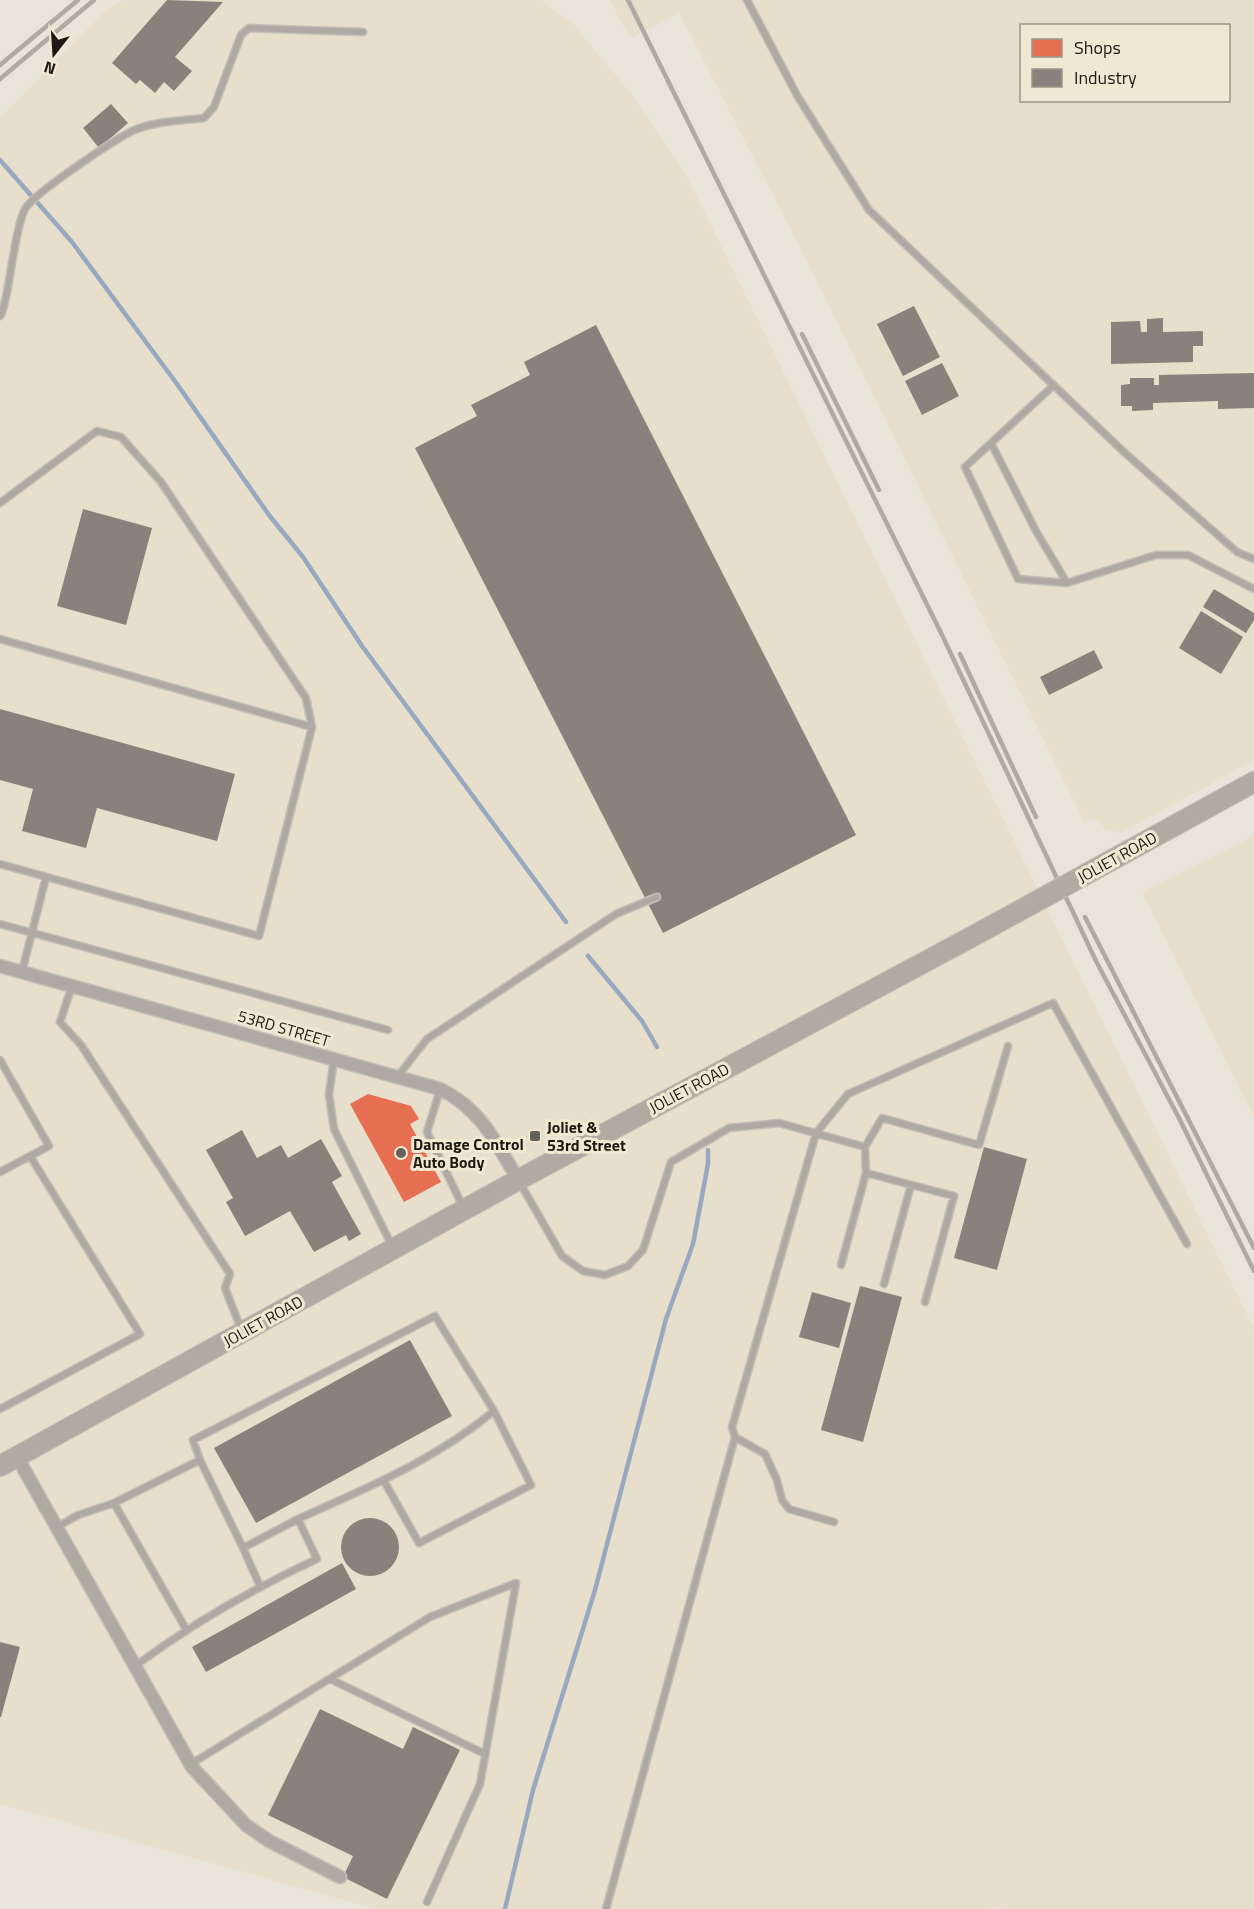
<svg xmlns="http://www.w3.org/2000/svg" width="1254" height="1909" viewBox="0 0 1254 1909" font-family="'Titillium Web',sans-serif">
<style>
.built{fill:#e7dfcb;fill-rule:evenodd}
.shops{fill:#e76f51}
.industry{fill:#8a817c}
.lines{fill:none;stroke-linecap:round;stroke-linejoin:round}
.stream{stroke:#98a8bf;stroke-width:4.5}
.service-casing{stroke:#c2bfb7;stroke-width:9}
.minor-casing{stroke:#c2bfb7;stroke-width:15}
.primary-casing{stroke:#c2bfb7;stroke-width:22}
.service{stroke:#aea9a2;stroke-width:6}
.minor{stroke:#aea9a2;stroke-width:12}
.primary{stroke:#afaaa2;stroke-width:20}
.rail{stroke:#aeaaa2;stroke-width:4.5}
.primary-bridge-casing{stroke:#c2bfb7;stroke-width:22;stroke-linecap:butt}
.primary-bridge{stroke:#afaaa2;stroke-width:20}
.poi-dot{fill:#646158;stroke:#efe8d3;stroke-width:2}
.labels{text-anchor:middle;dominant-baseline:central;stroke-width:6;stroke-linejoin:round;paint-order:stroke}
.street-label{font-size:16px;fill:#1c1a12;stroke:#efe8d3}
.poi-label{font-size:16px;font-weight:bold;fill:#1c1a12;stroke:#efe8d3;text-anchor:start}
</style>
<rect width="100%" height="100%" fill="#e9e4d9"/>
<path class="built" d="M 123,0 L 541,0 L 573,24 L 632,95 L 686,174 L 1254,1329 L 1254,1909 L 1008,1909 L 999,1907 L 989,1909 L 376,1909 L 0,1804 L 0,118 L 108,8 Z
M 609,0 L 1254,0 L 1254,760 L 1121,833 L 1106,829 L 1094,818 L 1084,822 L 807,261 L 679,13 L 631,38 ZM 1022,26 L 1228,26 L 1228,100 L 1022,100 Z
M 1254,836 L 1254,1118 L 1142,892 Z"/>
<path class="shops" d="M 368,1094 L 411,1106 L 419,1119 L 410,1124 L 441,1182 L 404,1202 L 350,1104 Z"/>
<path class="industry" d="M 167,0 L 223,2 L 175,57 L 192,71 L 174,91 L 164,82 L 155,93 L 140,80 L 136,84 L 112,63 Z
M 111,104 L 128,123 L 99,148 L 83,128 Z
M 914,306 L 940,357 L 903,376 L 877,324 Z
M 1163,318 L 1163,332 L 1203,331 L 1203,346 L 1193,346 L 1193,362 L 1111,364 L 1111,322 L 1140,321 L 1141,332 L 1147,332 L 1147,319 Z
M 596,325 L 856,835 L 663,933 L 415,448 L 477,416 L 471,405 L 530,375 L 524,362 Z
M 942,363 L 959,396 L 922,415 L 905,381 Z
M 1254,373 L 1254,408 L 1218,409 L 1218,401 L 1153,403 L 1153,410 L 1132,411 L 1132,406 L 1121,406 L 1121,385 L 1130,384 L 1130,378 L 1154,378 L 1154,385 L 1159,385 L 1159,375 Z
M 83,509 L 152,528 L 126,625 L 57,606 Z
M 1214,589 L 1254,613 L 1254,620 L 1246,633 L 1203,607 Z
M 1201,611 L 1243,637 L 1221,674 L 1179,648 Z
M 1094,650 L 1103,668 L 1049,695 L 1040,677 Z
M 0,709 L 235,774 L 217,841 L 97,808 L 86,848 L 22,831 L 33,789 L 0,780 Z
M 242,1130 L 257,1158 L 281,1145 L 288,1158 L 321,1139 L 342,1176 L 332,1182 L 361,1234 L 349,1241 L 346,1235 L 314,1252 L 290,1211 L 245,1236 L 226,1202 L 233,1198 L 206,1150 Z
M 984,1147 L 1027,1159 L 997,1270 L 954,1258 Z
M 860,1286 L 902,1297 L 863,1442 L 821,1430 Z
M 812,1292 L 851,1303 L 839,1348 L 799,1337 Z
M 410,1340 L 452,1416 L 256,1523 L 214,1448 Z
M341 1547a29 29 0 1 1 58 0a29 29 0 1 1-58 0Z
M 342,1563 L 356,1589 L 206,1672 L 192,1647 Z
M 0,1642 L 20,1647 L 1,1717 L 0,1717 Z
M 320,1709 L 403,1749 L 413,1727 L 460,1750 L 387,1899 L 343,1877 L 353,1856 L 268,1815 Z"/>
<g class="lines">
<path class="stream" d="M 0,160 L 72,242 L 177,384 L 269,515 L 303,557 L 362,646 L 566,922
M 588,956 L 642,1021 L 657,1047
M 505,1909 L 533,1790 L 595,1590 L 666,1319 L 693,1244 L 708,1164 L 708,1150"/>
<defs>
<path id="service" d="M 747,0 L 798,97 L 869,210 L 1125,453 L 1237,552 L 1254,559
M 0,316 C 8,308 14,228 25,209 C 34,193 113,141 132,131 C 154,121 181,121 204,118 L 214,107 L 241,35 L 249,28 L 363,32
M 1054,385 L 991,443 L 1036,531 L 1067,583 L 1156,555 L 1188,555 L 1254,589
M 991,443 L 965,467 L 1018,579 L 1067,583
M 0,503 L 97,431 L 121,437 L 161,482 L 306,698 L 312,727
M 0,639 L 312,727 L 259,936 L 0,864
M 0,924 L 388,1030
M 22,972 L 46,877
M 72,986 L 60,1022 L 81,1045 L 230,1274 L 225,1288 L 241,1329
M 334,1059 L 329,1094 L 334,1129 L 392,1246
M 0,1060 L 49,1146 L 0,1172
M 398,1076 L 427,1039 L 616,914 L 657,897
M 440,1090 L 427,1132 L 463,1207
M 865,1147 L 866,1173 L 954,1196 L 925,1302
M 520,1183 L 562,1256 L 583,1271 L 605,1275 L 628,1266 L 643,1250 L 671,1162 L 729,1128 L 779,1123 L 865,1147 L 882,1118 L 979,1145 L 1008,1046
M 841,1265 L 866,1173
M 884,1284 L 911,1185
M 0,1409 L 140,1334 L 30,1156
M 200,1460 L 193,1440 L 435,1316 L 494,1411 C 435,1460 367,1488 298,1519
M 384,1481 L 419,1543 L 531,1485 L 494,1411
M 114,1503 L 186,1629
M 834,1522 L 789,1509 L 782,1500 L 777,1480 L 765,1454 L 735,1437 L 732,1427 L 816,1133 L 848,1094 L 1053,1003 L 1187,1244
M 57,1527 L 78,1515 L 114,1503 L 200,1460 L 243,1548
M 135,1666 C 192,1624 252,1589 317,1559 L 298,1519 L 243,1548 L 260,1586
M 330,1679 L 485,1754
M 191,1764 L 430,1617 L 516,1583 L 480,1784 L 427,1902
M 606,1909 L 735,1437"/>
<path id="minor" d="M 0,966 L 440,1089 C 480,1108 497,1143 518,1180
M 17,1457 L 192,1767 L 246,1825 L 269,1841 L 340,1877"/>
<path id="primary" d="M 1130,850 L 1254,782
M 0,1466 L 518,1180 L 977,934"/>
</defs>
<use href="#service" class="service-casing"/>
<use href="#minor" class="minor-casing"/>
<use href="#primary" class="primary-casing"/>
<use href="#service" class="service"/>
<use href="#minor" class="minor"/>
<use href="#primary" class="primary"/>
<path class="rail" d="M 628,0 L 943,637 L 1096,961 L 1180,1120 L 1254,1271
M 0,65 L 78,0
M 0,79 L 94,0
M 802,334 L 879,490
M 960,654 L 1036,817
M 1085,917 L 1254,1248"/>
<defs>
<path id="primary-bridge" d="M 977,934 L 1130,850"/>
</defs>
<use href="#primary-bridge" class="primary-bridge-casing"/>
<use href="#primary-bridge" class="primary-bridge"/>
</g>
<g class="poi-dot">
<rect x="529" y="1130" width="12" height="12" rx="3"/>
<circle cx="401" cy="1153" r="6"/>
</g>
<g class="labels">
<g class="street-label">
<text transform="translate(1117 857) rotate(-29)">JOLIET ROAD</text>
<text transform="translate(284 1028) rotate(16)">53RD STREET</text>
<text transform="translate(689 1088) rotate(-28)">JOLIET ROAD</text>
<text transform="translate(263 1321) rotate(-29)">JOLIET ROAD</text>
</g>
<g class="poi-label">
<text x="547" y="1127">Joliet &amp;<tspan x="547" dy="18">53rd Street</tspan></text>
<text x="413" y="1144">Damage Control<tspan x="413" dy="18">Auto Body</tspan></text>
</g>
</g>
<rect x="1020" y="24" width="210" height="78" fill="#efe8d3" stroke="#9b9686" stroke-width="1.5"/>
<rect x="1032" y="39" width="30" height="18" fill="#e76f51" stroke="#9b9686" stroke-width="1.5"/>
<text x="1074" y="54" font-size="18" fill="#1c1a12">Shops</text>
<rect x="1032" y="69" width="30" height="18" fill="#8a817c" stroke="#9b9686" stroke-width="1.5"/>
<text x="1074" y="84" font-size="18" fill="#1c1a12">Industry</text>
<g transform="translate(54 54) rotate(197)" stroke="#efe8d3" stroke-width="4.5" paint-order="stroke">
<path d="M0-4.5L10 22L0 15L-10 22Z" fill="#1c1a12"/>
<text y="-9" font-size="16" font-weight="bold" text-anchor="middle" fill="#1c1a12">N</text>
</g>
</svg>
